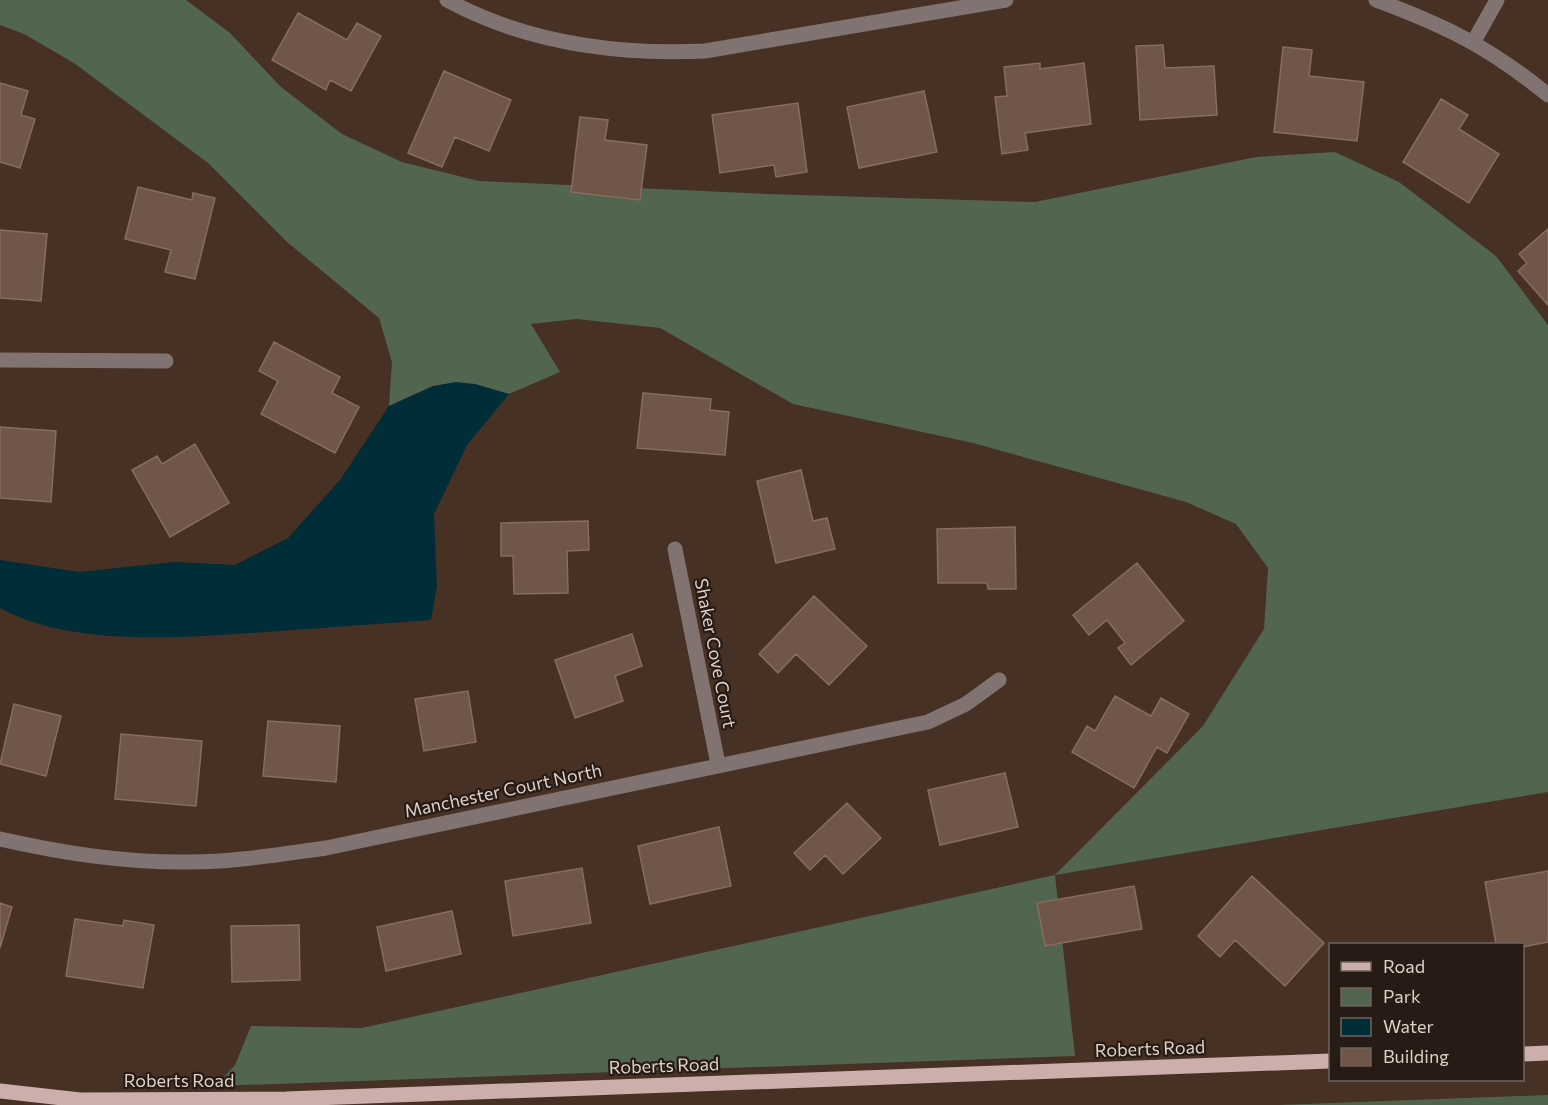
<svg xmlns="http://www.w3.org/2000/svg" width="1548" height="1105" viewBox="0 0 1548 1105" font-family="Commissioner,sans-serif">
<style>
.green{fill:#52654f}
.forest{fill:#4f654b}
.water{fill:#002d37}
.building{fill:#705649;stroke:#876c5f;stroke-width:1.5}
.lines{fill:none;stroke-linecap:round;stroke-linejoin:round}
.minor{stroke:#817371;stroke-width:15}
.major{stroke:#ccafaa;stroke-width:15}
.labels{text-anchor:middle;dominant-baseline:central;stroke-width:4.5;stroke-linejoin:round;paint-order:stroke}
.street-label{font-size:18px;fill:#dfd0c8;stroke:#261b15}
</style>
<rect width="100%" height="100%" fill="#473024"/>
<path class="green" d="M 0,0 L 186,0 L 230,33 L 281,87 L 342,134 L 402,162 L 479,181 L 768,194 L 1035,202 L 1256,157 L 1335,152 L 1399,182 L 1496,256 L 1548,325 L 1548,792 L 1055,875 L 1075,1056 L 216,1086 L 235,1065 L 251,1026 L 362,1028 L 1055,875 L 1203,726 L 1264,629 L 1268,568 L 1236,524 L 1186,502 L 973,443 L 793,404 L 660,328 L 577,319 L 531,324 L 560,372 L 509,394 C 452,377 441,382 389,406 L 392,362 L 379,318 L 287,242 L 208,163 L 74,63 L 24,34 L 0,25 Z"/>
<path class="forest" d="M 1548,1095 L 1548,1105 L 1278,1105 Z"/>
<path class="water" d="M 456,382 L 475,384 L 509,394 L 467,445 L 434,514 L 437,586 L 431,620 C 376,624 321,628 266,632 C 186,637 71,648 0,608 L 0,560 L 79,572 L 174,562 L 235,565 L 288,538 L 340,480 L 389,406 L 433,386 Z"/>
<path class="building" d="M 298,13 L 347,40 L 357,23 L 381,36 L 351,91 L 330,80 L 326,90 L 272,60 Z
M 1163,45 L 1165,68 L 1214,66 L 1217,115 L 1140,120 L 1136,46 Z
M 1283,47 L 1312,50 L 1309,76 L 1364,82 L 1357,141 L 1274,132 Z
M 1040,63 L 1040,69 L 1084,63 L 1091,124 L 1025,133 L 1028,150 L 1002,154 L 995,97 L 1007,96 L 1004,67 Z
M 444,71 L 511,100 L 489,151 L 455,137 L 442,167 L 408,153 Z
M 0,83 L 28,91 L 21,115 L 35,119 L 20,168 L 0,162 Z
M 924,91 L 937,152 L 859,168 L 847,107 Z
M 1441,99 L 1468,115 L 1459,129 L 1499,154 L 1469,203 L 1403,162 Z
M 798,103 L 807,172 L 776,177 L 774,165 L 720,173 L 712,115 Z
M 580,117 L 608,120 L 605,140 L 647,145 L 640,200 L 571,192 Z
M 138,187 L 192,200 L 193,193 L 215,198 L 195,279 L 165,272 L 171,250 L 125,239 Z
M 1548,229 L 1548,305 L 1518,271 L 1527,263 L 1519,254 Z
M 0,230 L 47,234 L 41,301 L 0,298 Z
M 274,342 L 340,377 L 332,393 L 359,407 L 335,453 L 261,414 L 278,381 L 259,371 Z
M 643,393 L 711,399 L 710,410 L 729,412 L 725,455 L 637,448 Z
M 0,427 L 56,431 L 51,502 L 0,498 Z
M 195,444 L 229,503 L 170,537 L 132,470 L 157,456 L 162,464 Z
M 801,470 L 813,521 L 827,518 L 835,549 L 776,563 L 757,481 Z
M 588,521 L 589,550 L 567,551 L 568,593 L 514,594 L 513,556 L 501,556 L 501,523 Z
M 1015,527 L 1016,589 L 988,589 L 987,583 L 938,583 L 937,529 Z
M 1137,563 L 1184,621 L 1131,665 L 1118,648 L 1125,643 L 1107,620 L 1089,635 L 1073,615 Z
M 814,596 L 867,646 L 829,685 L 796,654 L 778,673 L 759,654 Z
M 632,634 L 642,666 L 615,676 L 623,701 L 575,718 L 555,660 Z
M 468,691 L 476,742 L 424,751 L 415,699 Z
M 1115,696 L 1151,716 L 1161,698 L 1189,714 L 1167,753 L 1157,747 L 1134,788 L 1072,752 L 1087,726 L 1095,731 Z
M 14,704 L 61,716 L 46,776 L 0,764 Z
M 268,721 L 340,726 L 336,782 L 263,776 Z
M 121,734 L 202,741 L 196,806 L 115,799 Z
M 1005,773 L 1018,827 L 940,845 L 928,790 Z
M 847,803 L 881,838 L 843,874 L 825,855 L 810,870 L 794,853 Z
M 719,827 L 731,886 L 650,904 L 638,846 Z
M 582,868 L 591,923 L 513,936 L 505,881 Z
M 1548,871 L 1548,942 L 1522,947 L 1496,944 L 1485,882 Z
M 1252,876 L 1324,943 L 1285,986 L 1235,940 L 1220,957 L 1198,936 Z
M 1134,886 L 1142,929 L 1045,946 L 1037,903 Z
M 0,903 L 12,907 L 0,948 Z
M 452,911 L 461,954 L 386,971 L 377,927 Z
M 75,919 L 123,926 L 124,920 L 154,925 L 143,988 L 66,976 Z
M 299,925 L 300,980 L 232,982 L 231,926 Z"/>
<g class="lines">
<path class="minor" d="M 447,0 C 526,43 616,55 705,51 L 1006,0
M 1376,0 C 1446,26 1489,47 1548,95
M 1474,41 L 1497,0
M 0,360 L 166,361
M 675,549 L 718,764
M 0,839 C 63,853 125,863 190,862 C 235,862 281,854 326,848 L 928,722 L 966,704 L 999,680"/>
<path class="major" d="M 1522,1054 L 1548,1053
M 0,1091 L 80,1100 L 286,1099 L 1330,1061"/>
</g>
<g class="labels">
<g class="street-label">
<text transform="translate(716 653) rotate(79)">Shaker Cove Court</text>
<text transform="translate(503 790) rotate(-12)">Manchester Court North</text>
<text transform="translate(1150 1048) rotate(-2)">Roberts Road</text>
<text transform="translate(664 1065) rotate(-2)">Roberts Road</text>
<text x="179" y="1080">Roberts Road</text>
</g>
</g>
<rect x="1329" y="943" width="195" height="138" fill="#261b15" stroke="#70635d" stroke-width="1.5"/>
<rect x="1341" y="962" width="30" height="9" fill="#ccafaa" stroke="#70635d" stroke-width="1.5"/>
<text x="1383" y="973" font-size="18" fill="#dfd0c8">Road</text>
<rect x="1341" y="988" width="30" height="18" fill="#52654f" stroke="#70635d" stroke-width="1.5"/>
<text x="1383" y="1003" font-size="18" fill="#dfd0c8">Park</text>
<rect x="1341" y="1018" width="30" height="18" fill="#002d37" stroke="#70635d" stroke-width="1.5"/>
<text x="1383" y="1033" font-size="18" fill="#dfd0c8">Water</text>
<rect x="1341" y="1048" width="30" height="18" fill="#705649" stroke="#70635d" stroke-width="1.5"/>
<text x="1383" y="1063" font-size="18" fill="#dfd0c8">Building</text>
</svg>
